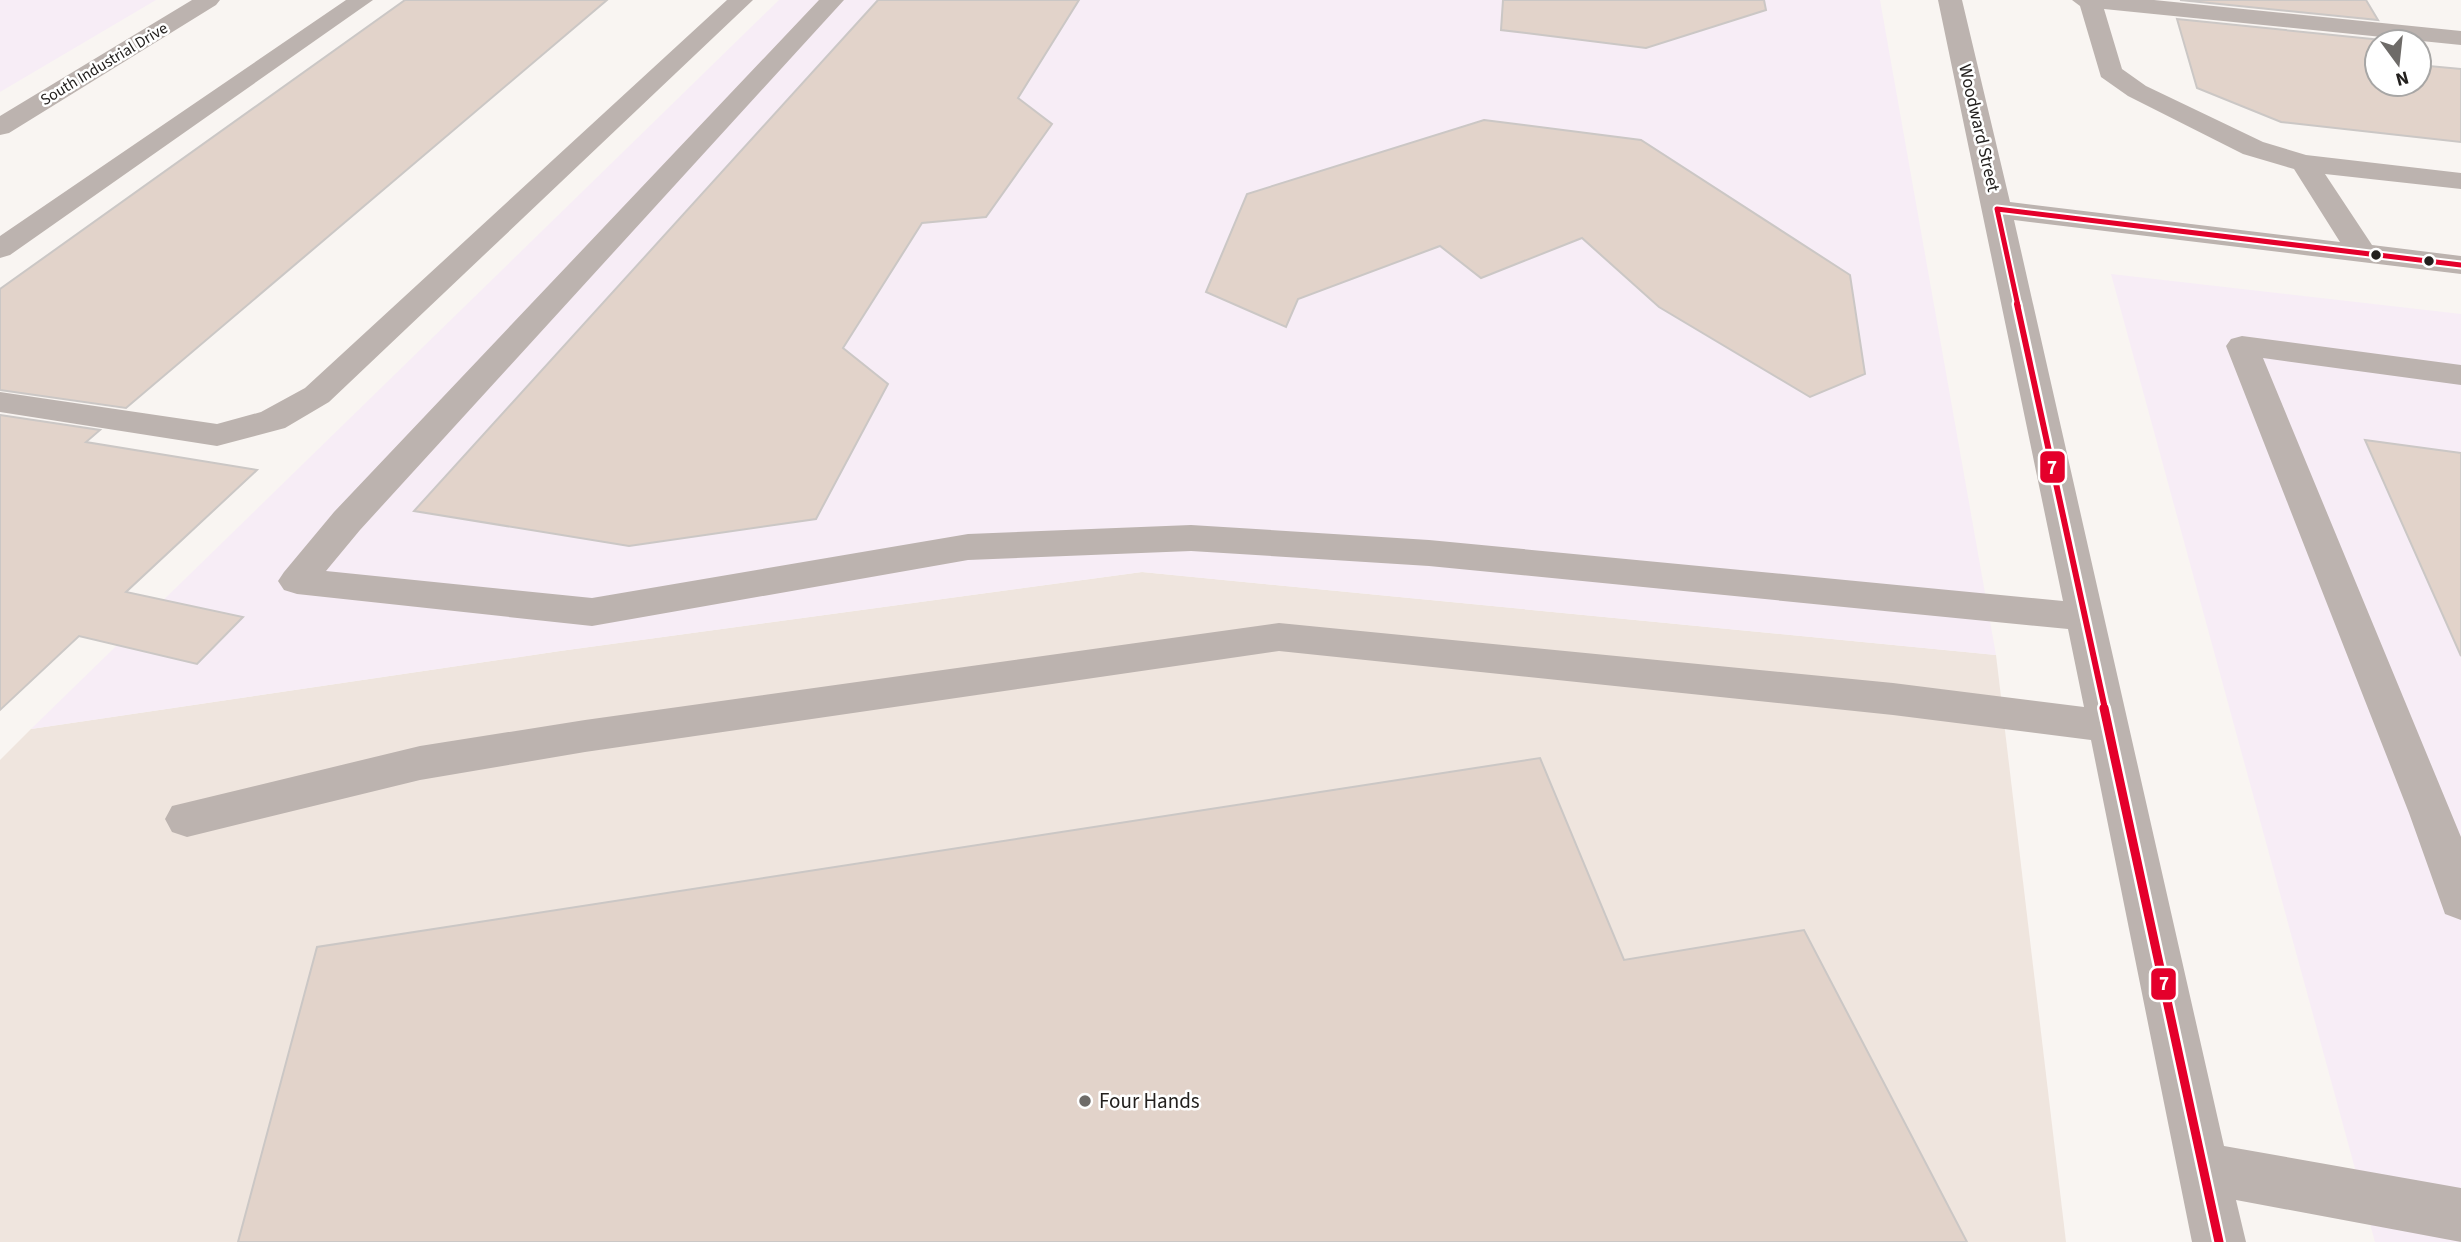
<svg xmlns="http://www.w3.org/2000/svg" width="2461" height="1242" viewBox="0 0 2461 1242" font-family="'Source Sans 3',sans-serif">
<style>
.built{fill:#efe5de}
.industrial{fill:#f7edf6}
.building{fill:#e2d3ca;stroke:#cbc7c5;stroke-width:2}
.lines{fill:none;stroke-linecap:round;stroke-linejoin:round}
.minor{fill:#bcb3af;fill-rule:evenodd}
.bus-1-far2-casing{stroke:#fff;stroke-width:9}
.bus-1-far1-casing{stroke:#fff;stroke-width:11}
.bus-1-casing{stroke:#fff;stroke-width:14}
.bus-1-far2{stroke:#e4002b;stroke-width:5}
.bus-1-far1{stroke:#e4002b;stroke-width:6}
.bus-1{stroke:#e4002b;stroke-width:9}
.bus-dot{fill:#23201e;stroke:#fff;stroke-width:2.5}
.poi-dot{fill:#6e6b68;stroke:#fff;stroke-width:2.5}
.labels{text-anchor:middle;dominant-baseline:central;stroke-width:5;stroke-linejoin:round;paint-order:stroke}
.far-street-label{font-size:16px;fill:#23201e;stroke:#fff}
.street-label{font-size:18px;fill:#23201e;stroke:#fff}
.near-poi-label{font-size:21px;fill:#23201e;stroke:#fff;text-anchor:start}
.line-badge{stroke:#fff;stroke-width:2.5}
.badge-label{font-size:19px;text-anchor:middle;font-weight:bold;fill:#fff}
</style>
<rect width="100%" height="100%" fill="#f9f5f2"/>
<path class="built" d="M 1142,572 L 1996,655 L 2066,1242 L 0,1242 L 0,760 L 31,729 L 560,651 Z"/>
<path class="industrial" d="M 0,0 L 156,0 L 0,92 Z
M 779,0 L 1880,0 L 1996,655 L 1142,572 L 560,651 L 31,729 Z
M 2111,274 L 2461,314 L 2461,1242 L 2375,1242 Z"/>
<path class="building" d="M 405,0 L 607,0 L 126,408 L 0,390 L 0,289 Z
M 878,0 L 1079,0 L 1018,98 L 1052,124 L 986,217 L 922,223 L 843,348 L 888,384 L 816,519 L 629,546 L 414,511 Z
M 1503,0 L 1764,0 L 1766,10 L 1646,48 L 1501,30 Z
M 2180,0 L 2366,0 L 2378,20 Z
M 2177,19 L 2392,41 L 2377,42 L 2377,84 L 2419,84 L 2419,65 L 2461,69 L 2461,142 L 2281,122 L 2197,88 Z
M 1484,120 L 1641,140 L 1850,275 L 1865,374 L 1810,397 L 1659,307 L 1582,238 L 1481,278 L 1440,246 L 1298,299 L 1286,327 L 1206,292 L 1247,194 Z
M 0,415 L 100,430 L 86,442 L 257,470 L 126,592 L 243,617 L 197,664 L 79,636 L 0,710 Z
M 2365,440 L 2461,453 L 2461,656 Z
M 1540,758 L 1624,960 L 1804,930 L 1967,1242 L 238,1242 L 317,947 Z"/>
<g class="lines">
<path class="minor" d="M 192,0 L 220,0 L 216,5 L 9,133 L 0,135 L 0,116 Z
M 346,0 L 373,0 L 10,255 L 0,258 L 0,236 Z
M 727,0 L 753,0 L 329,402 L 285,428 L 217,446 L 0,412 L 0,392 L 217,424 L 261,412 L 305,388 Z
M 819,0 L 844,0 L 360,530 L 326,571 L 592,598 L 968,534 L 1191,525 L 1429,540 L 2063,601 L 1938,0 L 1962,0 L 2010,202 L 2340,242 L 2294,169 L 2243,154 L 2128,96 L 2101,77 L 2080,6 L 2072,0 L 2154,0 L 2461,31 L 2461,45 L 2104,9 L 2122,69 L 2146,86 L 2263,142 L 2306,155 L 2461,173 L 2461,189 L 2325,174 L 2372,245 L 2461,256 L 2461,274 L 2014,220 L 2224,1146 L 2461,1188 L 2461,1242 L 2236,1200 L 2246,1242 L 2192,1242 L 2091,740 L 1893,715 L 1279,651 L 585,752 L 420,780 L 187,837 L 172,832 L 165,819 L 172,806 L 420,746 L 585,720 L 1279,623 L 1893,683 L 2084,707 L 2068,629 L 1429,566 L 1191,551 L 968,560 L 592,626 L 297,594 L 284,590 L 278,581 L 284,572 L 334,512 Z
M 2242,336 L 2461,365 L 2461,385 L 2263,358 L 2461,837 L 2461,920 L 2445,914 L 2409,813 L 2226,346 L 2231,339 Z"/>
<defs>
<path id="bus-1-far2" d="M 1997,209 L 2018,306
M 1997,209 L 2461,265"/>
<path id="bus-1-far1" d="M 2017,304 L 2105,709"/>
<path id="bus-1" d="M 2104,708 L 2219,1242"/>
</defs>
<use href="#bus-1-far2" class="bus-1-far2-casing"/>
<use href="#bus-1-far1" class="bus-1-far1-casing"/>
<use href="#bus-1" class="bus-1-casing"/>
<use href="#bus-1-far2" class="bus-1-far2"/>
<use href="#bus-1-far1" class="bus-1-far1"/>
<use href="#bus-1" class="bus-1"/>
</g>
<g class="bus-dot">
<circle cx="2376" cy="255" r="6"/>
<circle cx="2429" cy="261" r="6"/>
</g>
<circle class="poi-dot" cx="1085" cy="1101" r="7"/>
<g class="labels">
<g class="far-street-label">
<text transform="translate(104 64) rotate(-31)">South Industrial Drive</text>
</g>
<g class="street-label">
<text transform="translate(1979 128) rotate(77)">Woodward Street</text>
</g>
<g class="near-poi-label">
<text x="1099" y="1101">Four Hands</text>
</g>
</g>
<g class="line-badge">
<rect x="2039" y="450" width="27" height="34" rx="7" fill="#e4002b"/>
<rect x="2150" y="967" width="27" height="34" rx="7" fill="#e4002b"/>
</g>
<g class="badge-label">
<text x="2052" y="474">7</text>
<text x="2164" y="990">7</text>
</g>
<g transform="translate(2398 63) rotate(165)"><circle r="33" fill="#ffffff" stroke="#a7a6a5" stroke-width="2"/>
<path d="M0-5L12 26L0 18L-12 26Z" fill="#6e6b68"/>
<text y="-10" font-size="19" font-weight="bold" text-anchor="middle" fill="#23201e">N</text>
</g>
</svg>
